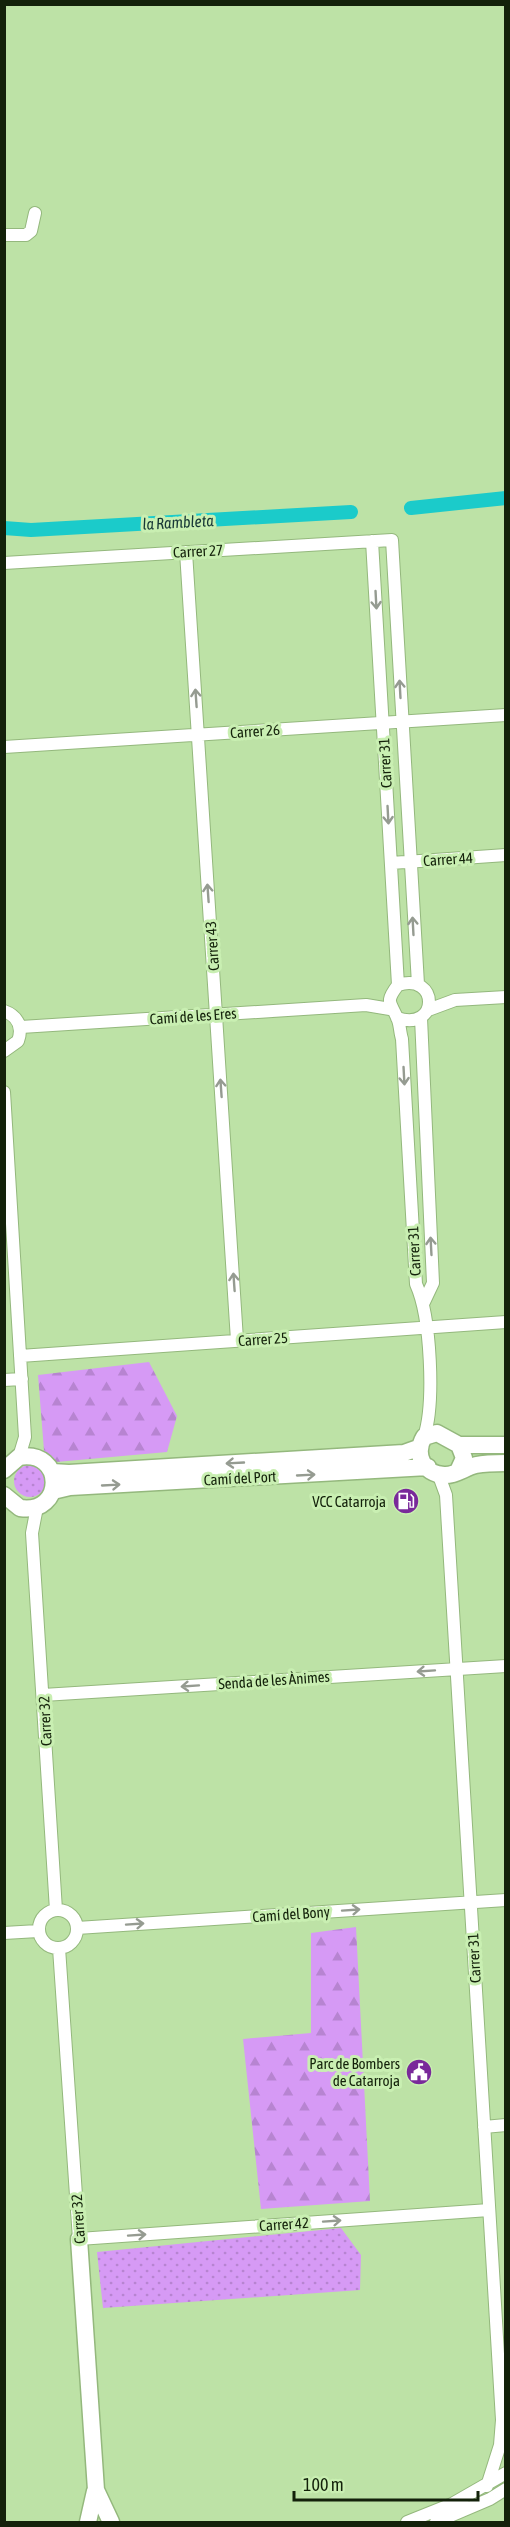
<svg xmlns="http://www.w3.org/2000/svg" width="510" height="2527" viewBox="0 0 510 2527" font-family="'Asap Condensed',sans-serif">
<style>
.grass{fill:url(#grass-dots)}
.forest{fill:url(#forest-firs)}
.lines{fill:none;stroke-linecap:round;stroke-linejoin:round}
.canal{stroke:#1bcbca;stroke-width:14}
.street-casing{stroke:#94b87d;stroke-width:14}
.secondary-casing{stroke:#94b87d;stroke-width:19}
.street{stroke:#fff;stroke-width:12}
.secondary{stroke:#fff;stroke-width:16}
.oneway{stroke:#959b91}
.labels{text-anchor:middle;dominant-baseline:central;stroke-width:6;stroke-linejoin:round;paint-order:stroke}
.street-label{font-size:15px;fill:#13210a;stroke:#c9efb2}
.poi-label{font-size:15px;fill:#13210a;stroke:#c9efb2;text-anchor:end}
.water-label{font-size:16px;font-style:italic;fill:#173736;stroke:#c9efb2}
</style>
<defs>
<pattern id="grass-dots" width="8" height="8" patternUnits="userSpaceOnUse" patternTransform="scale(1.5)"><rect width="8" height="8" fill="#d69af5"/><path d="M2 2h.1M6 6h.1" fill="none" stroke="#b784d1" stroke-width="1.8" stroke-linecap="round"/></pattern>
<pattern id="forest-firs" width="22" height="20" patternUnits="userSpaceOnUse" patternTransform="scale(1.5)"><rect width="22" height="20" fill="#d69af5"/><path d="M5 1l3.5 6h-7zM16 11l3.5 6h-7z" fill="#b784d1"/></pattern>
</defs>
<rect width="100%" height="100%" fill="#bde2a6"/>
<path class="grass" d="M14 1481a16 16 0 1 1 32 0a16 16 0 1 1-32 0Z
M 341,2228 L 361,2255 L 360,2290 L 103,2308 L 97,2252 Z"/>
<path class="forest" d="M 149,1362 L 177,1416 L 167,1452 L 45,1463 L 38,1375 Z
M 356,1927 L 370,2201 L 261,2209 L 243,2039 L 311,2033 L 311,1933 Z"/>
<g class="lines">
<path class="canal" d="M 411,508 L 506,498
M 4,528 L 31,530 L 351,512"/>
<defs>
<path id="street" d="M 4,235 L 26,235 L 31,231 L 35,213
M 372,541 L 398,985
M 186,552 L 237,1340
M 4,563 L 392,540 L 418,984
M 4,747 L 506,715
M 391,863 L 506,855
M 428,1010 L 455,1000 L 506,997
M 4,1011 C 18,1016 23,1027 18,1041 L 4,1051
M 397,1018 C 440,1032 439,972 398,985 C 384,1003 391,1002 398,1020 C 400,1025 400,1033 402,1039 L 416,1284 C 431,1317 435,1403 424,1437
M 421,1018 L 433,1283 L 424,1302
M 21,1027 L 366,1005 L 390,1009
M 4,1092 L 25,1437 L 19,1457
M 20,1356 L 506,1322
M 4,1380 L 22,1379
M 438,1473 L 446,1495 L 502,2420 L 500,2445 L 487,2486
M 37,1507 L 32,1533 L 56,1910
M 43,1695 L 506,1666
M39 1929a19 19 0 1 1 38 0a19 19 0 1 1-38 0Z
M 77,1928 L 506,1900
M 4,1933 L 38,1931
M 59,1948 L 79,2239 L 489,2210
M 484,2127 L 506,2125
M 407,2522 L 452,2504 L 506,2473
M 436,2522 L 490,2499 L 506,2489"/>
<path id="secondary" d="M 459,1445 L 506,1445
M 4,1470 L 19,1457 C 65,1449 65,1515 20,1508 L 4,1495
M 458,1471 L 464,1458 L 459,1445 L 437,1433 L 424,1437 C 414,1454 423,1474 444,1475 C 455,1476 466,1467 476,1465 C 486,1463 496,1463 506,1463
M 52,1472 L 69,1473 L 404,1453 L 418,1448
M 53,1491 L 70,1487 L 428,1467
M 79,2239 L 96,2490 L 111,2522
M 88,2522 L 95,2491"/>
</defs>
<use href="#street" class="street-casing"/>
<use href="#secondary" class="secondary-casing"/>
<use href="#street" class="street"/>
<use href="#secondary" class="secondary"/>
</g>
<defs><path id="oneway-shaft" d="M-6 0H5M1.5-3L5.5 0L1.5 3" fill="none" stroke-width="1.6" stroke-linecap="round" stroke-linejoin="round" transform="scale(1.5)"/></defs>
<g class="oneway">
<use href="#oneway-shaft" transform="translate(376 600) rotate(87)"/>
<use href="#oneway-shaft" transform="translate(400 689) rotate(-93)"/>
<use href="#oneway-shaft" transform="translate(196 698) rotate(-94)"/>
<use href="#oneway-shaft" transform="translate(388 815) rotate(87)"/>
<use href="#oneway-shaft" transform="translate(208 893) rotate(-94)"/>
<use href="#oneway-shaft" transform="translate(413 926) rotate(-93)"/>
<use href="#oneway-shaft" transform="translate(404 1076) rotate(87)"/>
<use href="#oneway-shaft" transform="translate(221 1088) rotate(-94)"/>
<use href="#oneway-shaft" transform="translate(431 1246) rotate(-93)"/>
<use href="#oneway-shaft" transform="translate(234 1282) rotate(-94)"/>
<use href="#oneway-shaft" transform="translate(235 1463) rotate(177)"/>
<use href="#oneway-shaft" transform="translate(306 1475) rotate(-3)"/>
<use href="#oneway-shaft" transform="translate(111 1485) rotate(-3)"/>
<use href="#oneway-shaft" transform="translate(426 1671) rotate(176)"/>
<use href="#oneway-shaft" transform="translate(190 1686) rotate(176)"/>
<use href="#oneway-shaft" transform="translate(351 1910) rotate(-4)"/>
<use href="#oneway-shaft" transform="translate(135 1924) rotate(-4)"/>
<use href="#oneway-shaft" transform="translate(332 2221) rotate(-4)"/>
<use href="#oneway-shaft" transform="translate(137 2235) rotate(-4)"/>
</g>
<defs>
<symbol id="fuel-disc" viewBox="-11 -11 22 22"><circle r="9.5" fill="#79299a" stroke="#c9efb2"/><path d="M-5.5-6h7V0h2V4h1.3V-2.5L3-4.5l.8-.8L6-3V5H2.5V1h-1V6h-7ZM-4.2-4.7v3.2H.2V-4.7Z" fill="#fff"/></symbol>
<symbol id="civic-disc" viewBox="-11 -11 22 22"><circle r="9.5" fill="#79299a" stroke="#c9efb2"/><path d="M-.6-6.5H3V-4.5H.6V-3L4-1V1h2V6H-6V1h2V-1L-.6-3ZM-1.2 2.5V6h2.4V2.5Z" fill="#fff"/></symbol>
</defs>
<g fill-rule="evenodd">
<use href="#fuel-disc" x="391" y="1486" width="30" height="30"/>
<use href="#civic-disc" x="404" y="2057" width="30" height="30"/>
</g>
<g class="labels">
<g class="street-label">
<text transform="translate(198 551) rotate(-3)">Carrer 27</text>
<text transform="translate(255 731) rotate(-4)">Carrer 26</text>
<text transform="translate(385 763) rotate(-93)">Carrer 31</text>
<text transform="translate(448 859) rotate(-4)">Carrer 44</text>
<text transform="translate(212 946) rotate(-94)">Carrer 43</text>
<text transform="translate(193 1016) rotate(-4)">Camí de les Eres</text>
<text transform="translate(414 1251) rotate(-93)">Carrer 31</text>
<text transform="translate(263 1339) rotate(-4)">Carrer 25</text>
<text transform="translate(240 1478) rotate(-3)">Camí del Port</text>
<text transform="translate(274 1680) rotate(-4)">Senda de les Ànimes</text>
<text transform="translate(45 1721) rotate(-93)">Carrer 32</text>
<text transform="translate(291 1914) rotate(-4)">Camí del Bony</text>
<text transform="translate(474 1958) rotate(-93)">Carrer 31</text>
<text transform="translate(78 2219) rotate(-94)">Carrer 32</text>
<text transform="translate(284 2224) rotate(-4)">Carrer 42</text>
</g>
<g class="poi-label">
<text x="386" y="1501">VCC Catarroja</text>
<text x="400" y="2063">Parc de Bombers<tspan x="400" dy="17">de Catarroja</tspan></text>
</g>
<g class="water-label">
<text transform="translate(178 522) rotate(-3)">la Rambleta</text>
</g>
</g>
<rect width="510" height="2527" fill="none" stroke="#13210a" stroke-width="12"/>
<path d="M294 2491v9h184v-9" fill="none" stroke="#13210a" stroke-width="3"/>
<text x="303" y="2491" font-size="18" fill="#13210a" stroke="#c9efb2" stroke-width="4.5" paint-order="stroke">100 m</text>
</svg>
